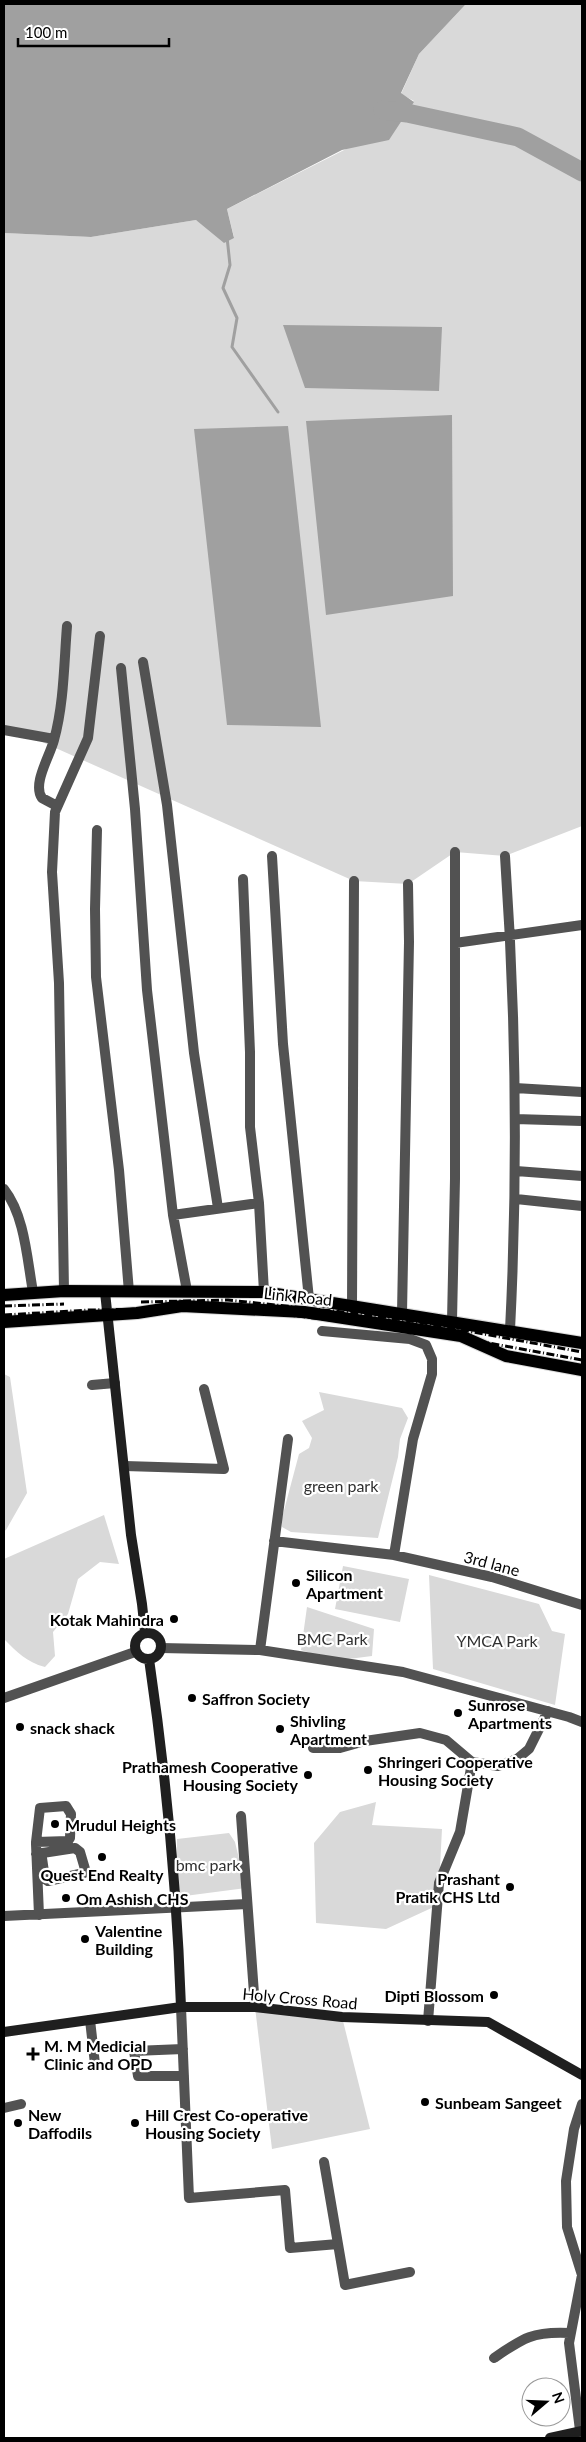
<svg xmlns="http://www.w3.org/2000/svg" width="586" height="2442" viewBox="0 0 586 2442" font-family="Lato,sans-serif">
<style>
.green{fill:#d9d9d9}
.water{fill:#a0a0a0}
.lines{fill:none;stroke-linecap:round;stroke-linejoin:round}
.stream{stroke:#a0a0a0;stroke-width:3}
.river{stroke:#a0a0a0;stroke-width:19}
.primary-casing{stroke:#dbdbdb;stroke-width:14}
.street{stroke:#525252;stroke-width:10}
.secondary{stroke:#1f1f1f;stroke-width:10}
.primary{stroke:#000;stroke-width:12}
.rail{stroke:#000;stroke-width:3;stroke-dasharray:8 2.5 1 2.5;stroke-linecap:butt}
.poi-dot{fill:#000;stroke:#fff;stroke-width:2}
.labels{text-anchor:middle;dominant-baseline:central;stroke-width:4.5;stroke-linejoin:round;paint-order:stroke}
.street-label{font-size:16px;fill:#000;stroke:#fff}
.park-label{font-size:16px;fill:#303030;stroke:#fff}
.poi-label{font-size:16px;font-weight:bold;fill:#000;stroke:#fff;text-anchor:start}
</style>
<rect width="100%" height="100%" fill="#fff"/>
<path class="green" d="M 466,4 L 582,4 L 582,826 L 505,856 L 455,852 L 408,884 L 354,881 L 4,725 L 4,233 L 91,237 L 196,220 L 234,237 L 227,209 L 346,149 L 414,101 L 401,94 L 419,54 Z
M 4,1374 L 10,1377 L 27,1493 L 6,1530 L 4,1531 Z
M 319,1392 L 402,1408 L 408,1418 L 400,1439 L 398,1457 L 378,1538 L 291,1532 L 282,1527 L 282,1518 L 299,1454 L 309,1448 L 312,1438 L 302,1421 L 324,1410 Z
M 104,1515 L 119,1564 L 100,1562 L 78,1579 L 68,1614 L 53,1632 L 55,1656 L 45,1667 C 26,1662 17,1652 4,1639 L 4,1559 Z
M 343,1566 L 409,1579 L 400,1622 L 335,1609 Z
M 429,1575 L 539,1604 L 552,1631 L 565,1634 L 555,1705 L 433,1669 Z
M 307,1607 L 374,1629 L 372,1656 L 333,1661 L 301,1650 Z
M 376,1802 L 372,1825 L 442,1829 L 438,1905 L 386,1929 L 316,1923 L 314,1843 L 340,1812 Z
M 229,1833 L 235,1842 L 246,1888 L 177,1897 L 177,1839 Z
M 255,2007 L 342,2017 L 370,2129 L 272,2149 Z"/>
<path class="water" d="M 4,4 L 466,4 L 419,54 L 401,93 L 414,102 L 389,140 L 342,150 L 227,209 L 234,238 L 224,243 L 196,220 L 91,237 L 4,233 Z
M 283,325 L 442,327 L 439,391 L 305,388 Z
M 452,415 L 453,596 L 326,615 L 306,421 Z
M 288,426 L 321,727 L 227,725 L 194,429 Z"/>
<g class="lines">
<path class="stream" d="M 227,237 L 230,265 L 223,288 L 237,318 L 232,347 L 278,412"/>
<path class="river" d="M 383,110 L 407,113 L 518,137 L 582,172"/>
<defs>
<path id="primary" d="M 4,1295 L 64,1291 L 264,1292 L 582,1343
M 4,1322 L 137,1313 L 182,1306 L 304,1312 L 461,1336 L 506,1356 L 582,1370"/>
</defs>
<use href="#primary" class="primary-casing"/>
<path class="street" d="M 143,662 L 167,805 L 194,1053 L 218,1208
M 121,668 L 135,809 L 147,990 L 173,1215 L 187,1291
M 4,730 L 54,739
M 57,806 L 42,798 C 32,784 50,756 54,740 C 64,704 64,663 67,626
M 97,830 L 95,909 L 96,977 L 119,1170 L 129,1292
M 272,856 L 283,1044 L 309,1299
M 505,856 C 516,1014 518,1172 510,1330
M 243,879 L 250,1052 L 250,1127 L 259,1203 L 264,1292
M 455,943 L 582,925
M 515,1088 L 582,1092
M 515,1119 L 582,1121
M 516,1171 L 582,1176
M 4,1189 C 25,1216 27,1259 33,1292
M 516,1199 L 582,1206
M 173,1215 L 259,1203
M 64,1291 L 59,983 L 52,872 L 55,812 L 88,738 L 100,636
M 352,1306 L 354,881
M 402,1313 L 409,942 L 408,884
M 452,1321 L 455,1179 L 455,852
M 322,1331 L 410,1339 L 426,1345 L 432,1359 L 432,1374 L 413,1439 L 394,1555
M 92,1385 L 115,1383
M 125,1466 L 224,1469 L 204,1389
M 274,1541 L 394,1555 L 492,1577 L 582,1605
M 161,1648 L 260,1650 L 403,1672 L 569,1717 L 582,1722
M 260,1650 L 288,1439
M 4,1698 L 135,1652
M 313,1748 L 340,1748 L 365,1741 L 420,1733 L 446,1740 L 472,1762 L 498,1766 L 517,1759 L 529,1749 L 548,1711
M 241,1816 L 255,2007
M 36,1842 L 68,1841 L 70,1838 L 71,1814 L 66,1806 L 40,1808 L 36,1842 L 36,1844 L 39,1915
M 36,1854 L 75,1848 L 80,1852 L 85,1869 L 84,1873 L 48,1881 L 45,1879 L 42,1858
M 4,1916 L 247,1904
M 181,2007 L 189,2198 L 285,2190 L 290,2248 L 338,2244 L 345,2285 L 410,2272
M 90,2020 L 95,2064
M 428,2021 L 439,1883 L 460,1832 L 472,1762
M 183,2049 L 134,2051 L 138,2076 L 184,2076
M 4,2108 L 21,2104
M 324,2162 L 338,2244
M 494,2358 C 523,2338 533,2331 570,2333
M 581,2438 L 569,2343 L 582,2275 L 567,2227 L 566,2181 L 574,2129 L 582,2104"/>
<path class="secondary" d="M 105,1292 L 131,1535 L 142,1604 L 145,1632
M135 1646a13 13 0 1 1 26 0a13 13 0 1 1-26 0Z
M 149,1659 C 166,1775 177,1890 181,2007
M 4,2032 L 181,2007 L 255,2007 L 342,2017 L 488,2022 L 582,2075
M 550,2438 L 582,2431"/>
<use href="#primary" class="primary"/>
<path class="rail" d="M 141,1302 L 228,1300 L 352,1313 L 418,1322 L 582,1352
M 4,1306 L 64,1304
M 4,1315 L 89,1310 L 228,1308 L 417,1330 L 582,1360"/>
</g>
<g class="poi-dot">
<circle cx="296" cy="1583" r="5"/>
<circle cx="174" cy="1619" r="5"/>
<circle cx="192" cy="1698" r="5"/>
<circle cx="458" cy="1713" r="5"/>
<circle cx="20" cy="1727" r="5"/>
<circle cx="280" cy="1729" r="5"/>
<circle cx="368" cy="1770" r="5"/>
<circle cx="308" cy="1775" r="5"/>
<circle cx="55" cy="1824" r="5"/>
<circle cx="102" cy="1857" r="5"/>
<circle cx="510" cy="1887" r="5"/>
<circle cx="66" cy="1898" r="5"/>
<circle cx="85" cy="1939" r="5"/>
<circle cx="494" cy="1995" r="5"/>
<path d="M30.5 2046.5h5v5h5v5h-5v5h-5v-5h-5v-5h5z"/>
<circle cx="425" cy="2102" r="5"/>
<circle cx="18" cy="2123" r="5"/>
<circle cx="135" cy="2123" r="5"/>
</g>
<g class="labels">
<g class="street-label">
<text transform="translate(298 1296) rotate(6)">Link Road</text>
<text transform="translate(492 1563) rotate(15)">3rd lane</text>
<text transform="translate(300 1998) rotate(5)">Holy Cross Road</text>
</g>
<g class="park-label">
<text x="341" y="1485">green park</text>
<text x="332" y="1638">BMC Park</text>
<text x="497" y="1640">YMCA Park</text>
<text x="208" y="1864">bmc park</text>
</g>
<g class="poi-label">
<text x="306" y="1574">Silicon<tspan x="306" dy="18">Apartment</tspan></text>
<text x="164" y="1619" text-anchor="end">Kotak Mahindra</text>
<text x="202" y="1698">Saffron Society</text>
<text x="468" y="1704">Sunrose<tspan x="468" dy="18">Apartments</tspan></text>
<text x="290" y="1720">Shivling<tspan x="290" dy="18">Apartment</tspan></text>
<text x="30" y="1727">snack shack</text>
<text x="378" y="1761">Shringeri Cooperative<tspan x="378" dy="18">Housing Society</tspan></text>
<text x="298" y="1766" text-anchor="end">Prathamesh Cooperative<tspan x="298" dy="18">Housing Society</tspan></text>
<text x="65" y="1824">Mrudul Heights</text>
<text x="102" y="1874" text-anchor="middle">Quest End Realty</text>
<text x="500" y="1878" text-anchor="end">Prashant<tspan x="500" dy="18">Pratik CHS Ltd</tspan></text>
<text x="76" y="1898">Om Ashish CHS</text>
<text x="95" y="1930">Valentine<tspan x="95" dy="18">Building</tspan></text>
<text x="484" y="1995" text-anchor="end">Dipti Blossom</text>
<text x="44" y="2045">M. M Medicial<tspan x="44" dy="18">Clinic and OPD</tspan></text>
<text x="435" y="2102">Sunbeam Sangeet</text>
<text x="28" y="2114">New<tspan x="28" dy="18">Daffodils</tspan></text>
<text x="145" y="2114">Hill Crest Co-operative<tspan x="145" dy="18">Housing Society</tspan></text>
</g>
</g>
<rect width="586" height="2442" fill="none" stroke="#000000" stroke-width="10"/>
<g transform="translate(546 2402) rotate(71)"><circle r="24" fill="#ffffff" stroke="#999999"/>
<path d="M0-4L9 19L0 12L-9 19Z" fill="#000000"/>
<text y="-8" font-size="14" font-weight="bold" text-anchor="middle" fill="#000000">N</text>
</g>
<path d="M18 38v8h151v-8" fill="none" stroke="#000000" stroke-width="2.5"/>
<text x="25" y="38" font-size="15" fill="#000000" stroke="#ffffff" stroke-width="4" paint-order="stroke">100 m</text>
</svg>
